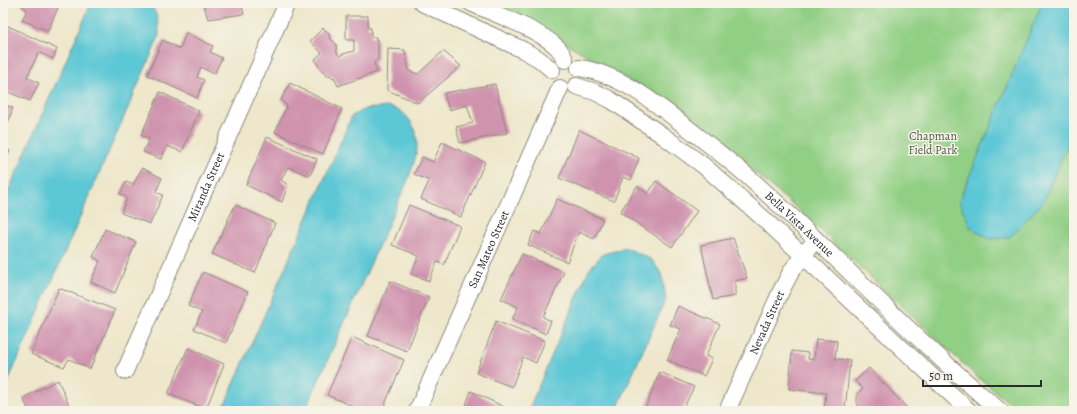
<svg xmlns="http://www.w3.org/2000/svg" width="1077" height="414" viewBox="0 0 1077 414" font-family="Alegreya,serif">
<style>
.green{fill:#91cf84;stroke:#5e7d58}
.water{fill:#5dc8d5;stroke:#447a80}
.building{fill:#cf93ae}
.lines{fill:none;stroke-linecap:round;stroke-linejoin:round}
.minor-casing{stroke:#8c897b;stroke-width:18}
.minor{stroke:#fff;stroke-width:16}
.labels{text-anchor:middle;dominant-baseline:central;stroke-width:3;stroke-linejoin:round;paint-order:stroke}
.park-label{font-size:12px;fill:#4a5c46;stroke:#f7f3e8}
.street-label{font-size:12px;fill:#2b2b2b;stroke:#f7f3e8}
</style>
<rect width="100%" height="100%" fill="#f7f3e8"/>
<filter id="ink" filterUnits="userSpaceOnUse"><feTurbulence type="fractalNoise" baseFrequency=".025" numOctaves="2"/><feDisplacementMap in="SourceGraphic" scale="8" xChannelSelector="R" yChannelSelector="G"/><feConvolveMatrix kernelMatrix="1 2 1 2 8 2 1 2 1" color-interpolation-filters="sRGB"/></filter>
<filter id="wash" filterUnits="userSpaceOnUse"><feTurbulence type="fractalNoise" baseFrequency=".012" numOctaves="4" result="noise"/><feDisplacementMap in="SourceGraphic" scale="16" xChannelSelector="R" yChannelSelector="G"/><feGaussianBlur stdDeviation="0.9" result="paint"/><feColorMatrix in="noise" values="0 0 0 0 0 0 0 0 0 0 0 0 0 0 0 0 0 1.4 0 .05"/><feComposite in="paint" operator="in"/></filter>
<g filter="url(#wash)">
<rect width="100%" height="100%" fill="#eee7cb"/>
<path class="green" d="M 475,3 L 1074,3 L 1074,411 L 1019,411 L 975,375 L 799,210 L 681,111 L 569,45 Z"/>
<path class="water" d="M 93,3 L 149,3 C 158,13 159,24 159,37 L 3,393 L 3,203 L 90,6 Z
M 1042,3 L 1074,3 L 1074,130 L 1043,202 L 1010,237 L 990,239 L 971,228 L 959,201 Z
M 389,107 C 394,109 400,110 403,113 C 426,134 416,158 407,182 L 305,411 L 222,411 L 352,116 L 365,109 Z
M 627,248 L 652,260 L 662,275 L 666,299 L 616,411 L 528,411 L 589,269 L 603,254 Z"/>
<g id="blocks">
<path class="building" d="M 19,3 L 60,3 L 48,31 L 22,20 L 27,10 Z
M 203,3 L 241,3 L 244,14 L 208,19 Z
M 346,16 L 368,16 L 368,28 L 371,28 L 371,37 L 376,37 L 376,40 L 378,40 L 378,59 L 374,63 L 377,72 L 338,86 L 334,77 L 333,78 L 330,75 L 328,77 L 317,64 L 315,59 L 322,53 L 310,41 L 323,28 L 330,35 L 329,37 L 336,44 L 337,53 L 340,56 L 343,54 L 354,51 L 354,40 L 346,40 Z
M 4,24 L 57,49 L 53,59 L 39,52 L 27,77 L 39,83 L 30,101 L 3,90 Z
M 186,33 L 213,46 L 210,52 L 222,58 L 214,74 L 201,67 L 197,77 L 204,80 L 197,98 L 147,75 L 163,40 L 180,49 Z
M 388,49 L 405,50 L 409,71 L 418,74 L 443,51 L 461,66 L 418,103 L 387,90 Z
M 290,83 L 342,109 L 323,154 L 275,132 L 287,106 L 281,100 Z
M 495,84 L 507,133 L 460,143 L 456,127 L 473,123 L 467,105 L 449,110 L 444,93 Z
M 160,92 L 199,111 L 182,152 L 167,146 L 161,159 L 143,152 L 149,139 L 141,135 Z
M 3,104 L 13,108 L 3,136 Z
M 579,130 L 639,158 L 631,180 L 623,177 L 614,201 L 559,178 Z
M 267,137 L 317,159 L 310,176 L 288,167 L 281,180 L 288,185 L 282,202 L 246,185 Z
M 442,142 L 485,162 L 461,217 L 421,199 L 429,181 L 414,174 L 422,157 L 433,162 Z
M 3,146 L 10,151 L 3,167 Z
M 142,168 L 162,178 L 156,192 L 163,195 L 150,224 L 121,213 L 127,198 L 120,194 L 126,182 L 133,185 Z
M 656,181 L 697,211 L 672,247 L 620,212 L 637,186 L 648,194 Z
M 557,199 L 603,219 L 594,239 L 579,232 L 567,262 L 528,245 L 534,231 L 541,234 Z
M 235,205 L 275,223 L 255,273 L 212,254 Z
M 409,205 L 460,226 L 444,265 L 437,262 L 429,281 L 411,274 L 419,256 L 392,245 Z
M 105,229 L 136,242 L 115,293 L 91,282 L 100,261 L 93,257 Z
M 733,238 L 747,278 L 735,281 L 735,296 L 713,300 L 701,245 Z
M 522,254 L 564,272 L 543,317 L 551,321 L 546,334 L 512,319 L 518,307 L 501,299 Z
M 203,272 L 248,292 L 226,343 L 194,329 L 202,312 L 188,306 Z
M 390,281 L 429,297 L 407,351 L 368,336 Z
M 59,288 L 115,310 L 90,369 L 69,359 L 64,367 L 31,354 Z
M 678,306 L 720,324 L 706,356 L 712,359 L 704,376 L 667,360 L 681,329 L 670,325 Z
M 496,321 L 545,341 L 536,363 L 523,357 L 512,387 L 476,373 Z
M 352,337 L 404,360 L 382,411 L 364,411 L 327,395 Z
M 816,339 L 837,341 L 835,359 L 850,360 L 845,411 L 824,411 L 826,393 L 789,389 L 792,351 L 808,353 L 808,359 L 814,360 Z
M 188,348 L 224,364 L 206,409 L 168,394 Z
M 869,368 L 910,411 L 857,411 L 857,394 L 863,389 L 855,381 Z
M 660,372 L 694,387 L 682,411 L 644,411 Z
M 58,380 L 71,410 L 79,407 L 81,411 L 29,411 L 23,398 Z
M 471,391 L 506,408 L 505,411 L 464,411 Z"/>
</g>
</g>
<g filter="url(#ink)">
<use href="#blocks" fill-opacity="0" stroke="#8c897b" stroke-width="1"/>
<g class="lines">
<defs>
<g id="minor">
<path d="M 422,3 L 523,50 L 539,59 L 552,70"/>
<path d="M 471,3 C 495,14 538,29 557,47 C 561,51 563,55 565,60"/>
<path id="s1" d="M 579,68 C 619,73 658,105 689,129 C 711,146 733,163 754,182 C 838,257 914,339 1000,411"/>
<path d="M 576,86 L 595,92 L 611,100 L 662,135 L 704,166 L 765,220 L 969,411"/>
<path id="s2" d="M 125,371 L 287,3"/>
<path id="s3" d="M 417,411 L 560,88"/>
<path id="s4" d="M 727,411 L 781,291 L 792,270 L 809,248"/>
</g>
</defs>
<use href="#minor" class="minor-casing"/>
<use href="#minor" class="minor"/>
</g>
</g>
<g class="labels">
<g class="park-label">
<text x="933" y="136">Chapman<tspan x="933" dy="14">Field Park</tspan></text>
</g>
<g class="street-label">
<text stroke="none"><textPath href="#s2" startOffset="201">Miranda Street</textPath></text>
<text stroke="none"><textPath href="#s1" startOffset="273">Bella Vista Avenue</textPath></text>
<text stroke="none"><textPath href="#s3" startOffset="177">San Mateo Street</textPath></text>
<text stroke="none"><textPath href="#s4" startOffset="97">Nevada Street</textPath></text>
</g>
</g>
<rect width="1077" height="414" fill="none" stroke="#f7f3e8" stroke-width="16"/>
<path d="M923 380v6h118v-6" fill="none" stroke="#2b2b2b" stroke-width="2"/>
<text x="929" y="380" font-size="12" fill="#2b2b2b" stroke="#f7f3e8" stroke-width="3" paint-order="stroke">50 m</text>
</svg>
